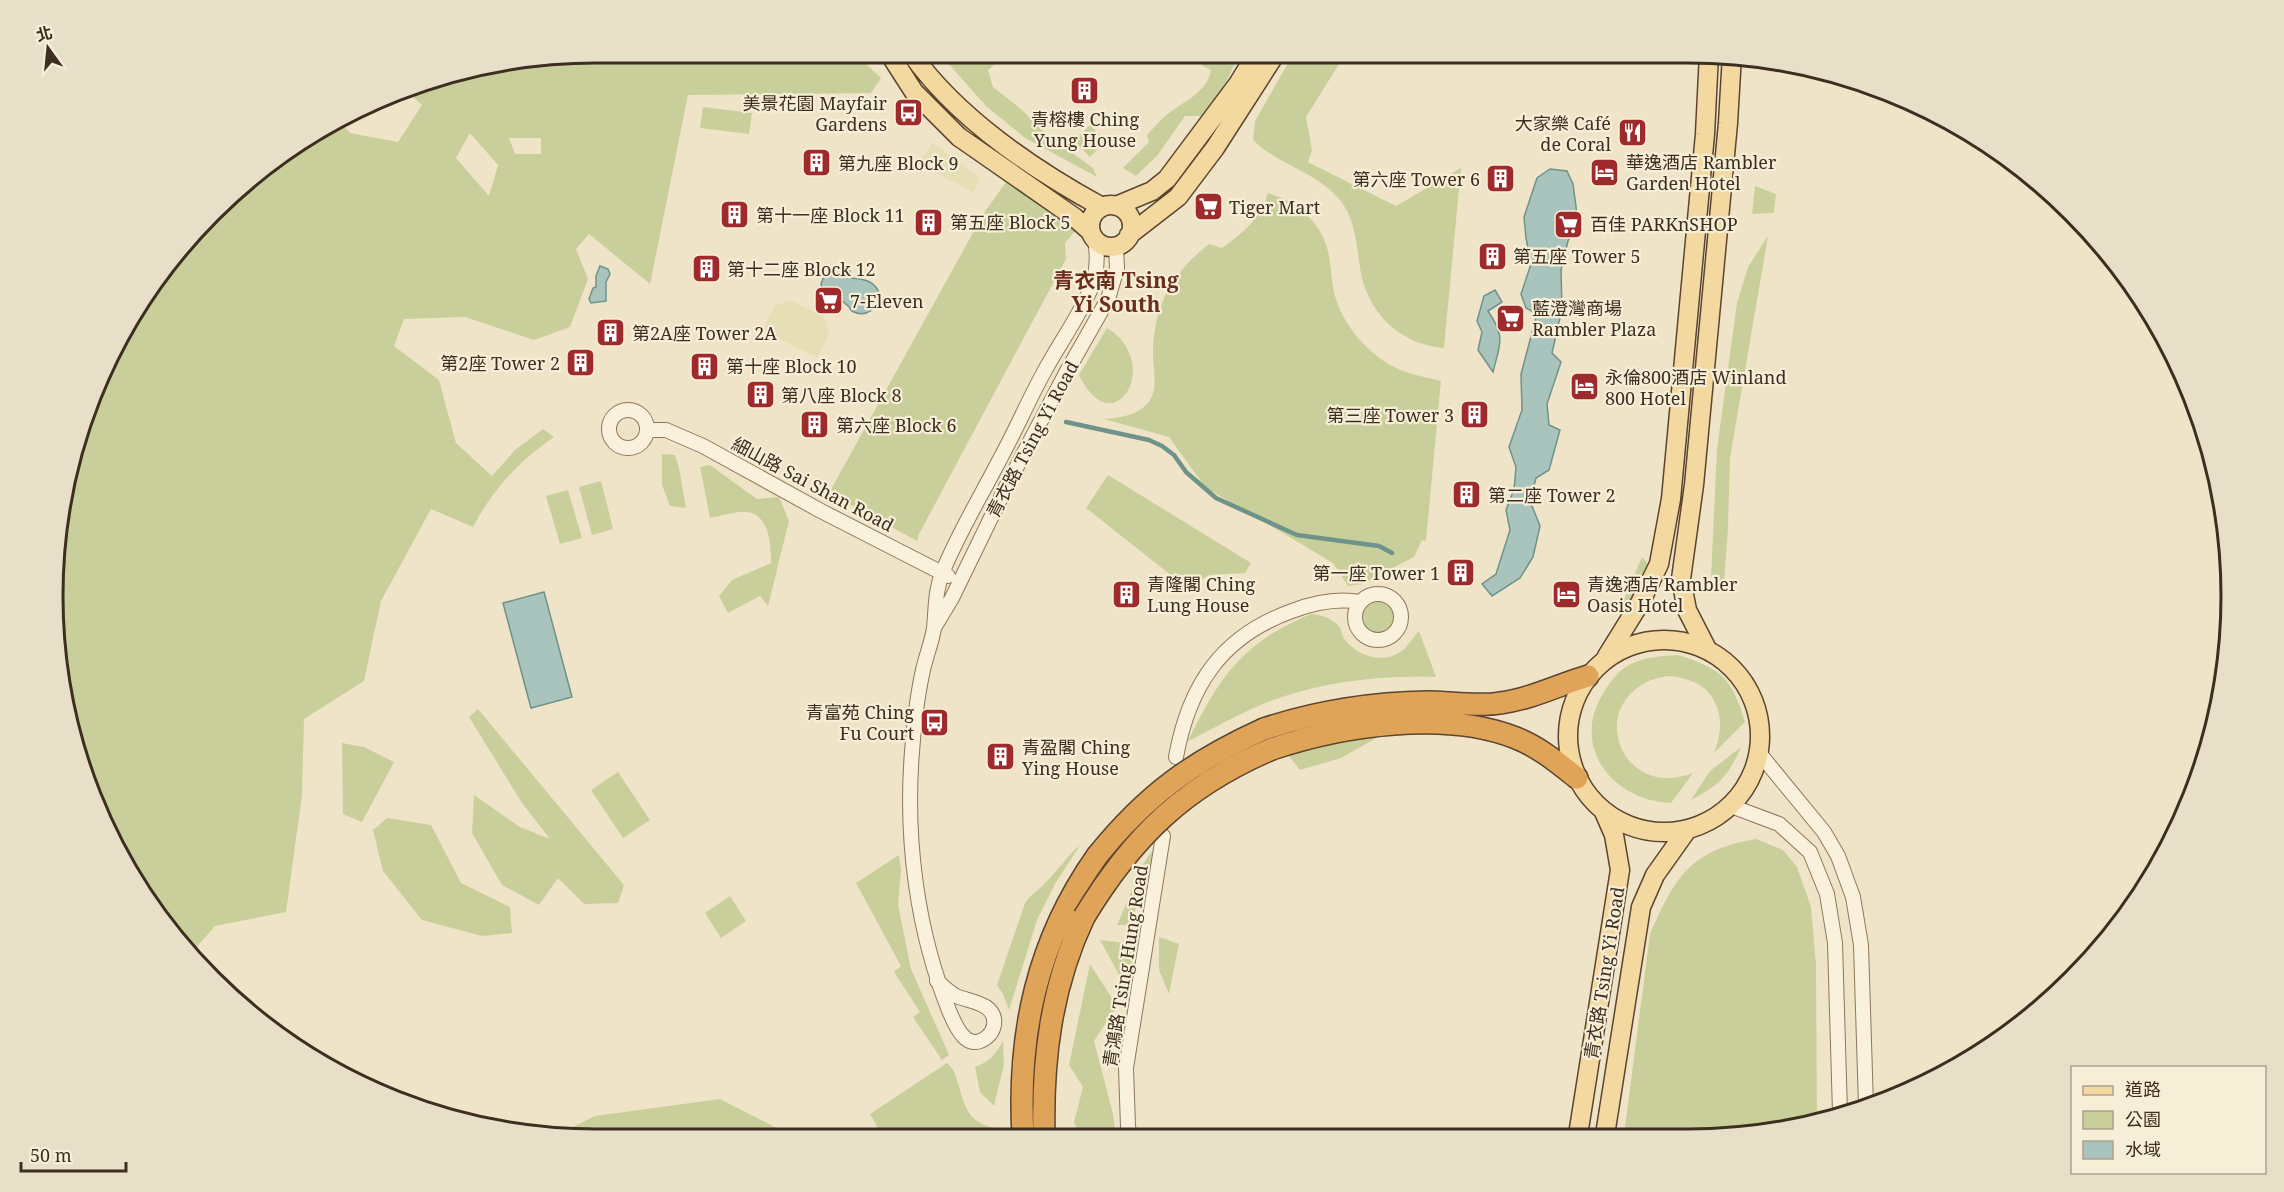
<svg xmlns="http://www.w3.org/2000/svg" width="2284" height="1192" viewBox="0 0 2284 1192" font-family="'Noto Serif','Noto Sans TC',serif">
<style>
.farmland{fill:#e6deb5}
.green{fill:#c9cf9b;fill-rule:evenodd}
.sand{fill:#ecd9a5}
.water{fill:#a9c4bc;stroke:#6f938a;stroke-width:1.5}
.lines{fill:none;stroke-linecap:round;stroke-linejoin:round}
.stream{stroke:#6f938a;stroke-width:4.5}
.minor-casing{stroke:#8d765c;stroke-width:16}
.major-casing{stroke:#5b4430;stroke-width:21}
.highway-casing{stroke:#5b4430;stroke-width:24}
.minor{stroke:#faf1dc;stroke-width:14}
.major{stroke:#f3d9a0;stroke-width:18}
.highway{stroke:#e0a458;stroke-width:21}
.highway-bridge-casing{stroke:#5b4430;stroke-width:24;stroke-linecap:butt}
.highway-bridge{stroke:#e0a458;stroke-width:21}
.labels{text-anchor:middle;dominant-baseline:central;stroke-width:4.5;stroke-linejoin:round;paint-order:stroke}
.poi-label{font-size:18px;fill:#3d2e20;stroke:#f7eed8;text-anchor:start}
.street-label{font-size:18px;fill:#3d2e20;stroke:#f7eed8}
.quarter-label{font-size:21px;font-weight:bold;fill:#6b2e1e;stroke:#f7eed8}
.rim{fill:none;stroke:#3d2e20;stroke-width:3}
</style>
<rect width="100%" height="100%" fill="#f0e4c8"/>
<path class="farmland" d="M 932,142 L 980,178 L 973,192 L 919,164 Z
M 790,300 L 824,317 L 829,335 L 817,357 L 762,331 L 775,306 Z"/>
<path class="green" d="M 596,53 L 854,53 L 881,78 L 871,93 L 688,95 L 650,284 L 589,234 L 576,249 L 588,279 L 570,327 L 534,340 L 465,317 L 404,319 L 394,346 L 439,380 L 456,443 L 492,476 L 515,450 L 543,429 L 554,437 C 519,461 493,489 473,527 L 431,509 L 381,601 L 364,681 L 304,719 L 302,795 L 286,912 L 215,926 L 189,956 L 94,804 L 54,632 L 71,456 L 144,294 L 265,165 L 342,124 L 350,133 L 398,142 L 422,105 L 405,90 L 421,81 ZM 470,133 L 498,165 L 489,196 L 456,158 ZM 509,138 L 541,138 L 541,154 L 515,154 Z
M 939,53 L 1009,53 L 988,70 L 993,87 L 1022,110 L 1046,134 L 1093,168 L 1097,177 L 1025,138 L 986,106 Z
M 1192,53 L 1240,53 L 1226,82 L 1204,116 L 1185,116 L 1157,156 L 1136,176 L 1123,168 L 1149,142 L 1147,135 C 1153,129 1158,122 1164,117 C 1181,102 1207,94 1211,70 L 1203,66 Z
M 1294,53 L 1346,53 L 1306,117 L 1312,150 L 1308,162 L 1396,206 L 1461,168 L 1444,348 C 1404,345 1372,318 1362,278 C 1356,251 1358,223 1340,200 C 1317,172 1278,165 1253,140 L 1255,121 Z
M 703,107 L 752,113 L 749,134 L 700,128 Z
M 1090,125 L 1106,141 L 1090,157 L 1074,141 Z
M 1006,182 L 1071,221 L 1076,230 L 1065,243 L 1066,259 L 919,534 L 917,541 L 829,493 L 984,213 Z
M 1755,186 L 1776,194 L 1774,213 L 1752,214 Z
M 1268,193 C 1297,202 1320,220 1328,251 C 1331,264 1331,278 1334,292 C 1341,322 1365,351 1392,366 C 1407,374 1425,377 1441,381 L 1426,541 L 1422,540 L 1414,557 L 1362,584 L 1348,586 L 1333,563 L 1205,487 L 1169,437 L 1104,419 C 1120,418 1140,415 1150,400 C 1158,388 1153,369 1153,355 C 1153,306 1172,273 1209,244 L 1222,248 C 1243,233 1261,218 1268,193 Z
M 1768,236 L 1730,458 L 1728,529 L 1724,583 L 1711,577 L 1717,449 L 1737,303 L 1748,267 Z
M 1107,328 C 1164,362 1114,447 1079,375 Z
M 662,454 L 675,455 L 679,468 L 686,508 L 670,506 L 662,485 Z
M 710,465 L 757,499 L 779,497 L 789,521 L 768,606 L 760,596 L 728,613 L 719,596 L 732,580 L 771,563 C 771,546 770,515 747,512 C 736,511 721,516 710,518 L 700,467 Z
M 1108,475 L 1251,563 L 1245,573 L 1210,575 L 1186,587 L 1086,508 Z
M 601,481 L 613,529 L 592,535 L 579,487 Z
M 568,490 L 582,538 L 560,544 L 546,496 Z
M 1642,557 L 1651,567 L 1635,601 L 1619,611 Z
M1361 617a17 17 0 1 1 34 0a17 17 0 1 1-34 0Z
M 1311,614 C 1322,615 1333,618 1340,628 C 1342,631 1342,637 1345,640 C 1358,656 1382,664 1400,652 C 1407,648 1413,637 1419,631 L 1436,677 C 1381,675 1327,681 1276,699 C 1245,710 1217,727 1188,741 C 1220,676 1242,643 1311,614 Z
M 1678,655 C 1722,669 1732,678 1745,722 L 1714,753 C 1722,732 1724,713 1709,693 C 1702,684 1690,680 1678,677 C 1667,675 1656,678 1647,682 C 1587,712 1624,800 1693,773 L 1671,803 C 1613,801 1569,746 1604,692 C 1610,682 1619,670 1629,665 C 1644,657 1661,656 1678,655 Z
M 478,709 L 624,885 L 618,903 L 584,904 L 558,878 L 539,905 L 502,885 L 472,833 L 474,795 L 520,827 L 550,839 L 522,803 L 469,717 Z
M 1380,736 L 1341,758 L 1300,770 L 1286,752 L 1334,740 Z
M 342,743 L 364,747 L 394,762 L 362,822 L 343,814 Z
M 1741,747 C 1728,776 1720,785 1691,800 L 1710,771 Z
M 618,772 L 650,820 L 623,838 L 591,790 Z
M 387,818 L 431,825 L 461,883 L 510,907 L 512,933 L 482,936 L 422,920 L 383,871 L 373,830 Z
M 1756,839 L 1783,850 L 1797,867 L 1811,907 L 1816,964 L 1817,1119 L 1759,1135 L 1624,1135 L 1650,934 C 1662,907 1676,873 1703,857 C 1718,847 1738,842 1756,839 Z
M 1080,845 L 1055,884 L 1037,920 L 1009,1010 L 1003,994 L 997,985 L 1025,903 C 1031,894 1039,890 1046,882 C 1058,870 1067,856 1080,845 Z
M 1152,851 L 1150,875 L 1129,925 L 1117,925 L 1143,864 Z
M 899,855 L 901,870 L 898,905 L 911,969 L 949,1055 L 942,1060 L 913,1017 L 920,1012 L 894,972 L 901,966 L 856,883 Z
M 730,896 L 746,921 L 721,938 L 705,913 Z
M 1159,937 L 1179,944 L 1169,994 L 1159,970 Z
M 1100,940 L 1134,944 L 1130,985 L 1124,984 Z
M 1090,964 L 1117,1006 L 1094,1041 L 1113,1114 L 1116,1137 L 1081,1137 L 1074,1122 L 1083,1087 L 1069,1065 Z
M 1003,1041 L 1004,1064 L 994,1106 L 980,1092 L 975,1067 C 989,1062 995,1055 1003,1041 Z
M 947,1063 C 954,1069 955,1074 958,1083 C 966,1112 970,1125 1002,1129 L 1003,1137 L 883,1137 L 870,1114 Z
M 720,1099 L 796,1138 L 552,1137 L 595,1116 Z"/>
<path class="sand" d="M 73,452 L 80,463 L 78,479 L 71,482 L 68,481 Z"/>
<path class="water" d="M 1550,169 L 1567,171 L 1573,184 L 1578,222 L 1568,241 L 1561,270 L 1562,309 L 1552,353 L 1561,362 L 1547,404 L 1549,425 L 1560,430 L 1549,470 L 1536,478 L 1530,501 L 1540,526 L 1533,557 L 1520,578 L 1492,596 L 1482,584 L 1496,574 L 1510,530 L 1506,510 L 1514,489 L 1516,467 L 1509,447 L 1522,410 L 1521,374 L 1537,314 L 1526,308 L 1521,294 L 1531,264 L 1526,238 L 1524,217 L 1537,178 Z
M 600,266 L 608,269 L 610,274 L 606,282 L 606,301 L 591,303 L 589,299 L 593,288 L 596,287 L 596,276 Z
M 841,268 L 850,271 L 851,278 C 865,279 876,281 880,296 C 877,308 867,318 854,312 C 847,308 853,310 847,305 C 840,298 830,296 822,288 L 821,284 L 824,276 L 836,275 Z
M 1495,290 L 1502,302 L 1488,311 C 1506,337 1500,344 1493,372 L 1478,350 L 1482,332 L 1477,321 L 1484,296 Z
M 544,592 L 572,697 L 531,708 L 503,603 Z"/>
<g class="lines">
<path class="stream" d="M 1066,422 L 1149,440 L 1162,446 L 1174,455 L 1186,472 L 1216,498 L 1297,535 L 1379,546 L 1392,553"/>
<defs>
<path id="minor" d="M609 429a19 19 0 1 1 38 0a19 19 0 1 1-38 0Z
M 647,430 L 666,430 L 703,446 L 821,511 L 948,576
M1355 617a23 23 0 1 1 46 0a23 23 0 1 1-46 0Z
M 934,628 L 952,598 L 1004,491 L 1066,373 L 1108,299 L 1117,268 L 1116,246
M 1760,754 L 1824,832 L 1838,856 L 1853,897 L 1861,945 L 1866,1106
M 1176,757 C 1189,685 1222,636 1292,611 C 1313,603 1337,598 1360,602
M 1731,806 L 1779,824 L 1810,852 L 1827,894 L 1835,943 L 1840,1113
M 937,981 C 943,986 948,992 956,996 C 970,1002 997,1003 994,1025 C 993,1030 991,1034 987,1037 C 967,1053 956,1027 950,1013 C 917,932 905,839 912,752 C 914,724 917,697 923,670 C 926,656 932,642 934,628 C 936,608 935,590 943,571 C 959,532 981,496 1000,459 C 1016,430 1028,401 1044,372 C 1059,344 1079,317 1091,288 C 1097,273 1098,256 1095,240
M 1131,1137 L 1128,1127 L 1126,1068 L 1163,836"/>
<path id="major" d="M 889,53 L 914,92 L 959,137 L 1074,217 L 1090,231
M 911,53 C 956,117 1034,170 1102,207
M1090 226a21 21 0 1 1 42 0a21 21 0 1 1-42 0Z
M 1116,206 L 1152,191 L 1167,179 L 1238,84 L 1257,53
M 1129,235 L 1178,197 L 1215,148 L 1276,53
M1568 736a96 96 0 1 1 192 0a96 96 0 1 1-192 0Z
M 1707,649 L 1687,610 L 1681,579 L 1694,485 L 1728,123 L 1732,55
M 1607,656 L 1640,603 L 1659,564 L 1671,499 L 1705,134 L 1709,54
M 1578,1135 L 1620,870 L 1614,835 L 1604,812
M 1605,1135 L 1641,907 L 1655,875 L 1687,830"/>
<path id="highway" d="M 1264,729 C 1318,711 1370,703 1427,702 C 1451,702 1476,707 1500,703 C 1531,699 1558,685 1588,676
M 1272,749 C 1343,725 1445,710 1516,738 C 1539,747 1558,763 1577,778
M 1023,1137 C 1017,1034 1037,941 1097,856
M 1044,1137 C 1042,1060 1051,987 1084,917"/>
</defs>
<use href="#minor" class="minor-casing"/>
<use href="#major" class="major-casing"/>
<use href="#highway" class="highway-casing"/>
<use href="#minor" class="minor"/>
<use href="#major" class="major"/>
<use href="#highway" class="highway"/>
<defs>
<path id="highway-bridge" d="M 1097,856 C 1146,795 1193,761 1264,729
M 1084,917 C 1133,836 1185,786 1272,749"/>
</defs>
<use href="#highway-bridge" class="highway-bridge-casing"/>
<use href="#highway-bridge" class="highway-bridge"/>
</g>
<defs>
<symbol id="building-square" viewBox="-11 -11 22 22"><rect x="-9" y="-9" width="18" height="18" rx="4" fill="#9e2a2b" stroke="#f7eed8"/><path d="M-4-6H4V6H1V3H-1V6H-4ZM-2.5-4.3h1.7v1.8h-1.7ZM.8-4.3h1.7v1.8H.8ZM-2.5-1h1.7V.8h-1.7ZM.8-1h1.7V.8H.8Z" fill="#fff"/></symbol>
<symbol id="bus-square" viewBox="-11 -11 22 22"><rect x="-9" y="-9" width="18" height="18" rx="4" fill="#9e2a2b" stroke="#f7eed8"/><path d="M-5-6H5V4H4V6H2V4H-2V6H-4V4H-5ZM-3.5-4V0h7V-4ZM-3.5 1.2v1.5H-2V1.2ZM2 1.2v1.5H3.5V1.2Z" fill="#fff"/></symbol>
<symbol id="restaurant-square" viewBox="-11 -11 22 22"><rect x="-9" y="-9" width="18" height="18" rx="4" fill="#9e2a2b" stroke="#f7eed8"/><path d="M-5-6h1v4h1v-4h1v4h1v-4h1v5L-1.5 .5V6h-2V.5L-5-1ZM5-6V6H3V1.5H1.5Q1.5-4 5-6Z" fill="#fff"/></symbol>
<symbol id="hotel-square" viewBox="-11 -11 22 22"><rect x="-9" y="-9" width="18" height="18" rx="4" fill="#9e2a2b" stroke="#f7eed8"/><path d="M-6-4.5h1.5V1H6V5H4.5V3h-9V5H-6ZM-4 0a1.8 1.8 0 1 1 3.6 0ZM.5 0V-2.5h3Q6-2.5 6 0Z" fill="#fff"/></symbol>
<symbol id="supermarket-square" viewBox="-11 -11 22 22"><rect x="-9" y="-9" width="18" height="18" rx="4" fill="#9e2a2b" stroke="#f7eed8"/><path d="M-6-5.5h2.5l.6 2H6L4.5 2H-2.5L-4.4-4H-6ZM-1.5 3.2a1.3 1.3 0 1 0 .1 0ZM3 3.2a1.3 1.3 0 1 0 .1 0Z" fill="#fff"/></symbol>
</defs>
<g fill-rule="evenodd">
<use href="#building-square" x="1068" y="74" width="33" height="33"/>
<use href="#bus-square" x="892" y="96" width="33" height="33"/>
<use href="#restaurant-square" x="1616" y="116" width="33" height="33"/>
<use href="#building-square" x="800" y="146" width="33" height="33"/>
<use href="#hotel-square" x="1588" y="156" width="33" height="33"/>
<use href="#building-square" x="1484" y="162" width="33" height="33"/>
<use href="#supermarket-square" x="1192" y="190" width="33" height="33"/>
<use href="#building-square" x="718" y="198" width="33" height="33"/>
<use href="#building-square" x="912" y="206" width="33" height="33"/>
<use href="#supermarket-square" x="1552" y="208" width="33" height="33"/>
<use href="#building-square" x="1476" y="240" width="33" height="33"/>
<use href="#building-square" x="690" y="252" width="33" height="33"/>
<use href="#supermarket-square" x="812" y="284" width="33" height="33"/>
<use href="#supermarket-square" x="1494" y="302" width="33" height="33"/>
<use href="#building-square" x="594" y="316" width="33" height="33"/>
<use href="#building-square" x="564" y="346" width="33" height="33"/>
<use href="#building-square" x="688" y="350" width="33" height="33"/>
<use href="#hotel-square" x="1568" y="370" width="33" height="33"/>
<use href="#building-square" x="744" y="378" width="33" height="33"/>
<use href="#building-square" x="1458" y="398" width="33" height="33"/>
<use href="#building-square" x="798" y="408" width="33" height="33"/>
<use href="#building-square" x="1450" y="478" width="33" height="33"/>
<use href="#building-square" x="1444" y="556" width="33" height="33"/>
<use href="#building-square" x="1110" y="578" width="33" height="33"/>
<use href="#hotel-square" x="1550" y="578" width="33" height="33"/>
<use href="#bus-square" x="918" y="706" width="33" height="33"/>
<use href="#building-square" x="984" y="740" width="33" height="33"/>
</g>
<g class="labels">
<g class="poi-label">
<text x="887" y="103" text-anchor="end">美景花園 Mayfair<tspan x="887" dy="21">Gardens</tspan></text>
<text x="1085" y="119" text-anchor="middle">青榕樓 Ching<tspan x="1085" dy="21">Yung House</tspan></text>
<text x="1611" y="123" text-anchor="end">大家樂 Café<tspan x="1611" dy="21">de Coral</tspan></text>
<text x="1626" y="162">華逸酒店 Rambler<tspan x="1626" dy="21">Garden Hotel</tspan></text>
<text x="838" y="163">第九座 Block 9</text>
<text x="1480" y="179" text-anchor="end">第六座 Tower 6</text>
<text x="1229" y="207">Tiger Mart</text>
<text x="756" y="215">第十一座 Block 11</text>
<text x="950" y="222">第五座 Block 5</text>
<text x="1590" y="224">百佳 PARKnSHOP</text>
<text x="1513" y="256">第五座 Tower 5</text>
<text x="727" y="269">第十二座 Block 12</text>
<text x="850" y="301">7-Eleven</text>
<text x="1532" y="308">藍澄灣商場<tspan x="1532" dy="21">Rambler Plaza</tspan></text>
<text x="632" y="333">第2A座 Tower 2A</text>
<text x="560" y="363" text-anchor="end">第2座 Tower 2</text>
<text x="726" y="366">第十座 Block 10</text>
<text x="1605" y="377">永倫800酒店 Winland<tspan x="1605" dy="21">800 Hotel</tspan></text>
<text x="781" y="395">第八座 Block 8</text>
<text x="1454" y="415" text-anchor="end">第三座 Tower 3</text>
<text x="836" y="425">第六座 Block 6</text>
<text x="1488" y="495">第二座 Tower 2</text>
<text x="1440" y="573" text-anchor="end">第一座 Tower 1</text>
<text x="1147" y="584">青隆閣 Ching<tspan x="1147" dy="21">Lung House</tspan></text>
<text x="1587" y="584">青逸酒店 Rambler<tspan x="1587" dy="21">Oasis Hotel</tspan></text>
<text x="914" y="712" text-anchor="end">青富苑 Ching<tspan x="914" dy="21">Fu Court</tspan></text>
<text x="1022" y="747">青盈閣 Ching<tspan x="1022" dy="21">Ying House</tspan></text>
</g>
<g class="street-label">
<text transform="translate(1032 439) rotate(-62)">青衣路 Tsing Yi Road</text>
<text transform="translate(813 484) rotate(28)">細山路 Sai Shan Road</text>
<text transform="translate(1125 966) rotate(-81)">青鴻路 Tsing Hung Road</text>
<text transform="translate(1604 973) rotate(-81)">青衣路 Tsing Yi Road</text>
</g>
<g class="quarter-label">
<text x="1116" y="280">青衣南 Tsing<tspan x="1116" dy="24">Yi South</tspan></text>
</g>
</g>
<path d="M0 0H2284V1192H0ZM596 63H1688A533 533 0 0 1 2221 596V596A533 533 0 0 1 1688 1129H596A533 533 0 0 1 63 596V596A533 533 0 0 1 596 63Z" fill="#e8dfc9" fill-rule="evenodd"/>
<path class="rim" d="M596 63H1688A533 533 0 0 1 2221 596V596A533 533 0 0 1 1688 1129H596A533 533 0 0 1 63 596V596A533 533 0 0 1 596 63Z"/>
<rect x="2071" y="1066" width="195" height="108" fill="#f7eed8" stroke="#ada18e" stroke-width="1.5"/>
<rect x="2083" y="1086" width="30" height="9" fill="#f3d9a0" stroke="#ada18e" stroke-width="1.5"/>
<text x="2125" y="1096" font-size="18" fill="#3d2e20">道路</text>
<rect x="2083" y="1111" width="30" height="18" fill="#c9cf9b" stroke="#ada18e" stroke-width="1.5"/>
<text x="2125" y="1126" font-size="18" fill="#3d2e20">公園</text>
<rect x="2083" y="1141" width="30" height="18" fill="#a9c4bc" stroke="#ada18e" stroke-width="1.5"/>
<text x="2125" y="1156" font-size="18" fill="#3d2e20">水域</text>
<g transform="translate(48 48) rotate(345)" stroke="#f7eed8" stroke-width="4.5" paint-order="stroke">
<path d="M0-4.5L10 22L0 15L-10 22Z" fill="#3d2e20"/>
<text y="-9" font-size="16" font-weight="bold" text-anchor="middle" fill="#3d2e20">北</text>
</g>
<path d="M21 1162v9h105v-9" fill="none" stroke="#3d2e20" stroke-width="3"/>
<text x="30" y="1162" font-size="18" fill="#3d2e20" stroke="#f7eed8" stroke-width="4.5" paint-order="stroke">50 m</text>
</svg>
